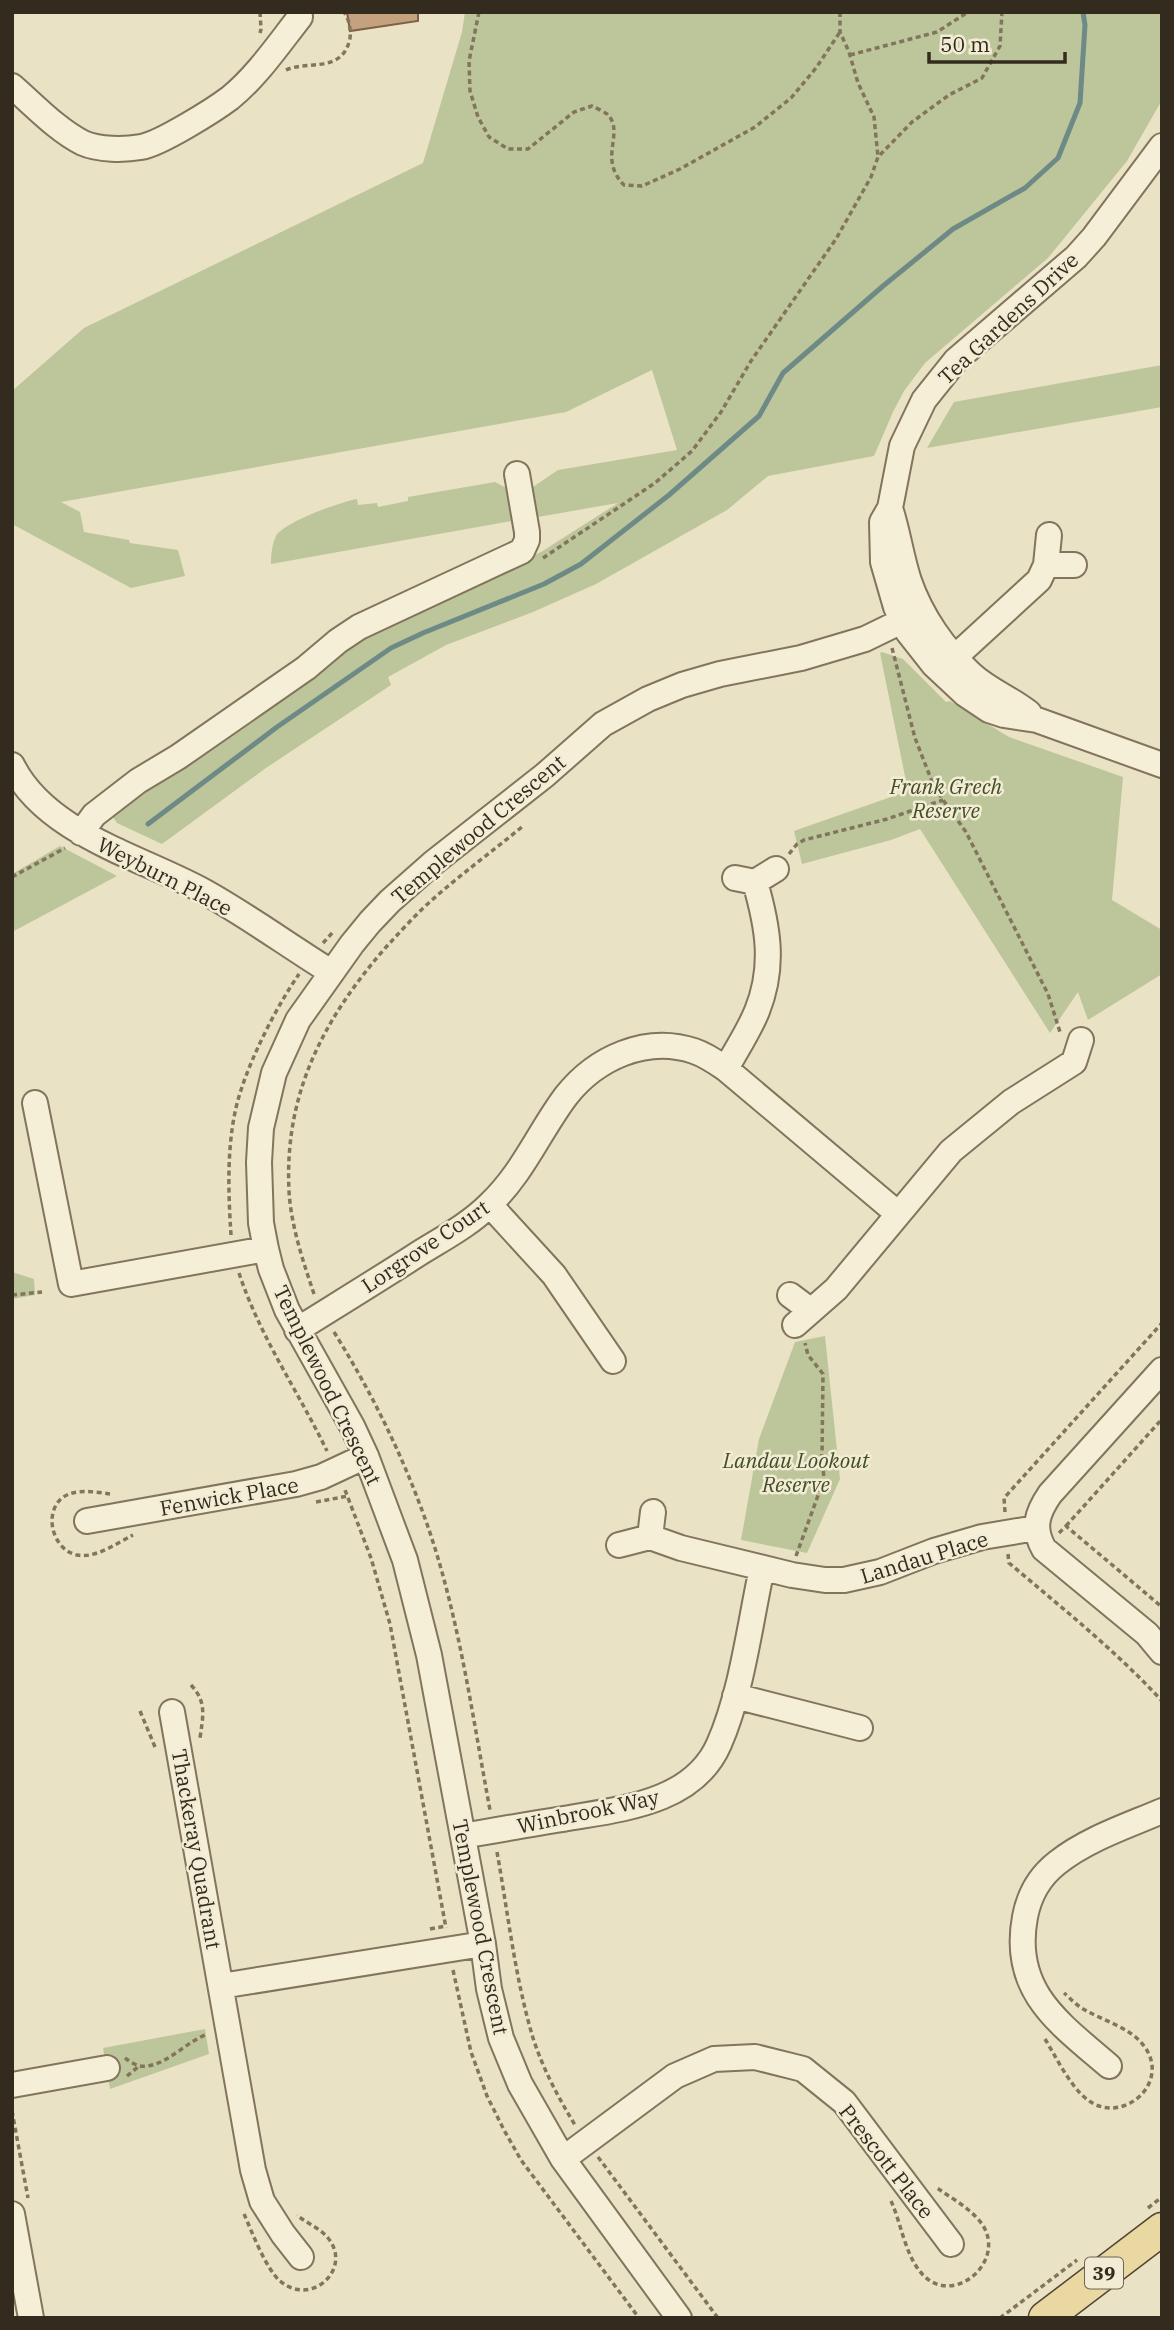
<svg xmlns="http://www.w3.org/2000/svg" width="1174" height="2330" viewBox="0 0 1174 2330" font-family="'IBM Plex Serif',serif">
<style>
.green{fill:#bdc69a}
.lines{fill:none;stroke-linecap:round;stroke-linejoin:round}
.stream{stroke:#6e8a86;stroke-width:5}
.building{fill:#c4a17f;stroke:#7f6145;stroke-width:2}
.minor-casing{stroke:#82745d;stroke-width:28}
.major-casing{stroke:#514231;stroke-width:35}
.path{stroke:#82745d;stroke-width:3.5;stroke-dasharray:5 3.5;stroke-linecap:butt}
.minor{stroke:#f5efd7;stroke-width:24}
.major{stroke:#e9d8a1;stroke-width:32}
.labels{text-anchor:middle;dominant-baseline:central;stroke-width:5;stroke-linejoin:round;paint-order:stroke}
.shield{fill:#f2ecd4;stroke:#6d6555;stroke-width:2}
.shield-label{font-size:19px;font-weight:bold;fill:#342b1f}
.street-label{font-size:21px;fill:#342b1f;stroke:#f2ecd4}
.park-label{font-size:21px;font-style:italic;fill:#424e28;stroke:#f2ecd4}
</style>
<rect width="100%" height="100%" fill="#e9e2c5"/>
<path class="green" d="M 465,12 L 1162,12 L 1162,100 L 1127,161 L 1048,258 L 925,363 L 904,391 L 893,412 L 874,456 L 768,476 L 727,510 L 596,584 L 533,612 L 446,645 L 388,677 L 391,685 L 266,768 L 162,844 L 117,823 L 112,816 L 372,629 L 541,552 L 618,503 L 532,518 L 530,489 L 558,470 L 677,450 L 652,370 L 566,412 L 61,502 L 80,512 L 84,532 L 129,540 L 130,543 L 178,550 L 185,576 L 131,588 L 12,524 L 12,391 L 84,328 L 423,163 L 462,32 Z
M 1162,365 L 1162,407 L 927,448 L 954,402 Z
M 495,482 L 510,490 L 510,495 L 507,496 L 512,521 L 271,564 C 271,555 272,544 276,536 C 284,522 340,502 357,499 L 358,505 L 377,503 L 378,507 L 408,501 L 408,497 Z
M 882,652 L 903,659 L 946,702 L 950,701 L 1009,737 L 1123,777 L 1112,900 L 1162,930 L 1162,974 L 1088,1020 L 1078,992 L 1050,1033 L 920,829 L 891,840 L 802,864 L 794,831 L 908,791 L 880,653 Z
M 60,846 L 117,876 L 12,932 L 12,874 Z
M 12,1272 L 34,1279 L 35,1295 L 12,1299 Z
M 825,1336 L 840,1479 L 807,1553 L 741,1540 L 759,1439 L 795,1342 Z
M 205,2029 L 209,2054 L 110,2089 L 103,2048 Z"/>
<g class="lines">
<path class="stream" d="M 148,824 L 277,727 L 391,648 L 423,633 L 544,584 L 581,564 L 669,495 L 759,416 L 783,373 L 883,286 L 953,229 L 1025,188 L 1058,158 L 1080,103 L 1085,25 L 1083,12"/>
</g>
<path class="building" d="M 347,12 L 418,12 L 418,21 L 350,31 Z"/>
<g class="lines">
<defs>
<path id="minor" d="M 12,86 C 34,105 57,130 83,143 C 99,150 124,150 141,147 C 160,144 214,110 230,98 C 257,76 278,45 300,17
M 1162,146 L 1094,237 L 1076,257 L 956,360 L 924,400 L 902,446 L 890,508 L 882,522 L 883,562 L 896,607 L 908,632 L 934,665 L 965,694 L 989,710 L 1004,715 L 1037,720 L 1162,765
M 890,508 C 898,532 901,557 909,581 C 921,616 944,649 971,674 C 988,690 1010,698 1029,713
M 1046,565 L 1074,565
M 943,668 L 1039,580 L 1046,565 L 1049,535
M 12,765 C 46,834 142,857 205,892 C 248,916 289,946 331,972
M 81,833 L 94,815 L 138,781 L 178,757 L 306,668 L 338,641 L 359,627 L 522,551 L 527,540 L 527,532 L 517,474
M 735,878 L 755,882 L 776,869
M 726,1069 C 736,1050 749,1031 757,1011 C 775,966 768,927 755,882
M 35,1103 L 71,1284 L 266,1249
M 490,1205 L 554,1275 L 613,1361
M 790,1295 L 810,1310
M 795,1325 L 836,1289 L 951,1151 L 1011,1102 L 1074,1062 L 1081,1040
M 297,1330 C 337,1305 376,1281 415,1256 C 440,1240 468,1226 489,1205 C 523,1173 539,1132 566,1096 C 596,1058 646,1035 694,1051 C 706,1055 716,1062 726,1069 L 897,1213
M 1162,1370 L 1050,1494 C 1037,1513 1032,1528 1044,1549 L 1147,1634 L 1162,1652
M 87,1521 L 296,1484 L 321,1477 L 366,1456
M 650,1537 L 653,1512
M 619,1545 L 650,1537 L 681,1548 L 792,1575 L 825,1580 L 844,1580 L 880,1572 L 934,1551 L 982,1537 L 1036,1528
M 735,1696 L 860,1728
M 172,1712 L 253,2170 L 262,2201 L 283,2234 L 301,2257
M 463,1836 C 497,1830 530,1824 563,1819 C 619,1809 693,1804 719,1744 C 742,1692 750,1623 762,1568
M 221,1986 L 483,1944
M 1109,2066 C 1059,2023 1011,1991 1025,1917 C 1029,1896 1039,1877 1057,1863 C 1087,1839 1127,1826 1162,1811
M 12,2085 L 107,2068
M 563,2159 L 675,2076 L 714,2059 L 755,2057 L 803,2069 L 844,2102 L 951,2244
M 12,2214 L 31,2318
M 679,2318 L 563,2159 L 520,2084 L 501,2038 L 489,1989 L 483,1944 L 429,1655 L 405,1560 L 366,1456 L 352,1426 L 287,1310 L 271,1269 L 266,1249 L 261,1223 L 259,1162 L 261,1128 L 274,1073 L 298,1020 L 352,944 L 370,922 L 390,901 L 433,863 L 545,775 L 603,724 L 648,699 L 682,685 L 720,674 L 801,658 L 865,639 L 902,621 L 918,603"/>
<path id="major" d="M 1045,2318 L 1162,2229"/>
</defs>
<use href="#minor" class="minor-casing"/>
<use href="#major" class="major-casing"/>
<path class="path" d="M 260,12 L 261,29 L 260,33
M 479,12 L 469,61 L 470,91 L 478,117 L 489,137 L 508,149 L 528,149 L 574,112 L 592,106 C 596,108 603,111 607,114 C 626,132 597,158 624,185 L 642,186 L 680,169 L 755,127 L 791,98 L 816,68 L 840,32
M 840,12 L 840,32 L 849,52 L 858,83 L 874,117 L 878,157
M 850,55 L 937,32 L 968,12
M 286,70 C 308,60 343,74 350,38 C 351,29 349,19 344,12
M 543,558 L 655,483 L 692,451 L 721,412 L 751,361 L 836,239 L 871,177 L 878,157 L 912,122 L 949,95 L 982,78 L 1000,46 L 1002,12
M 892,648 L 915,738 L 931,779 L 943,800 L 966,832 L 1048,994 L 1060,1032
M 789,854 L 797,844 L 804,840 L 887,819 L 943,800
M 12,877 L 65,848
M 323,943 L 334,931
M 231,1235 C 228,1189 226,1135 241,1090 C 253,1053 277,1006 299,974
M 239,1273 C 260,1337 298,1391 327,1451
M 314,1294 C 303,1261 291,1226 289,1191 C 284,1093 324,1018 387,946 C 401,931 416,914 432,900 C 461,874 493,851 523,826
M 12,1295 L 42,1292
M 334,1332 C 372,1393 403,1456 427,1524 C 459,1616 472,1714 490,1810
M 345,1490 L 371,1558 L 390,1624 L 446,1928
M 110,1494 C 95,1492 75,1488 62,1498 C 43,1514 53,1550 77,1555 C 95,1559 117,1543 133,1535
M 316,1502 L 348,1496
M 1005,1512 L 1004,1498 L 1162,1323
M 1066,1526 L 1162,1419
M 1059,1533 L 1066,1526 L 1162,1607
M 1008,1554 L 1009,1563 C 1062,1608 1115,1650 1162,1701
M 796,1556 L 824,1479 L 822,1455 L 823,1374 L 808,1355 L 805,1343
M 191,1685 C 207,1702 203,1716 200,1738
M 140,1711 L 155,1747
M 497,1852 C 508,1913 515,1978 533,2038 C 543,2069 558,2097 575,2125
M 430,1929 L 446,1926
M 453,1970 L 471,2052 L 487,2096 L 504,2130 L 521,2160 L 639,2318
M 1045,2039 C 1056,2057 1071,2088 1088,2100 C 1122,2126 1172,2083 1144,2046 C 1131,2028 1104,2021 1085,2010 C 1077,2006 1071,1999 1064,1993
M 125,2058 C 129,2061 135,2065 140,2066 C 164,2069 186,2041 208,2034
M 127,2076 L 139,2066
M 12,2111 L 28,2198
M 598,2157 L 718,2318
M 891,2201 C 902,2225 905,2257 924,2276 C 957,2308 1013,2255 977,2218 C 966,2206 950,2197 937,2188
M 1148,2208 L 1162,2197
M 244,2214 C 252,2232 266,2269 280,2281 C 312,2308 353,2268 328,2238 C 320,2228 306,2223 297,2215
M 1000,2318 L 1077,2260"/>
<use href="#minor" class="minor"/>
<use href="#major" class="major"/>
</g>
<g class="labels">
<rect class="shield" x="1085" y="2257.5" width="38" height="31" rx="5"/>
<g class="shield-label">
<text x="1104" y="2273">39</text>
</g>
<g class="street-label">
<text transform="translate(1008 318) rotate(-43)">Tea Gardens Drive</text>
<text transform="translate(478 829) rotate(-40)">Templewood Crescent</text>
<text transform="translate(165 876) rotate(27)">Weyburn Place</text>
<text transform="translate(425 1246) rotate(-34)">Lorgrove Court</text>
<text transform="translate(328 1385) rotate(64)">Templewood Crescent</text>
<text transform="translate(229 1496) rotate(-10)">Fenwick Place</text>
<text transform="translate(924 1557) rotate(-17)">Landau Place</text>
<text transform="translate(588 1811) rotate(-12)">Winbrook Way</text>
<text transform="translate(197 1849) rotate(80)">Thackeray Quadrant</text>
<text transform="translate(481 1927) rotate(79)">Templewood Crescent</text>
<text transform="translate(887 2161) rotate(52)">Prescott Place</text>
</g>
<g class="park-label">
<text x="946" y="786">Frank Grech<tspan x="946" dy="24">Reserve</tspan></text>
<text x="796" y="1460">Landau Lookout<tspan x="796" dy="24">Reserve</tspan></text>
</g>
</g>
<rect width="1174" height="2330" fill="none" stroke="#342b1f" stroke-width="28"/>
<path d="M929 52v10h136v-10" fill="none" stroke="#342b1f" stroke-width="3.5"/>
<text x="940" y="52" font-size="21" fill="#342b1f" stroke="#f2ecd4" stroke-width="5" paint-order="stroke">50 m</text>
</svg>
